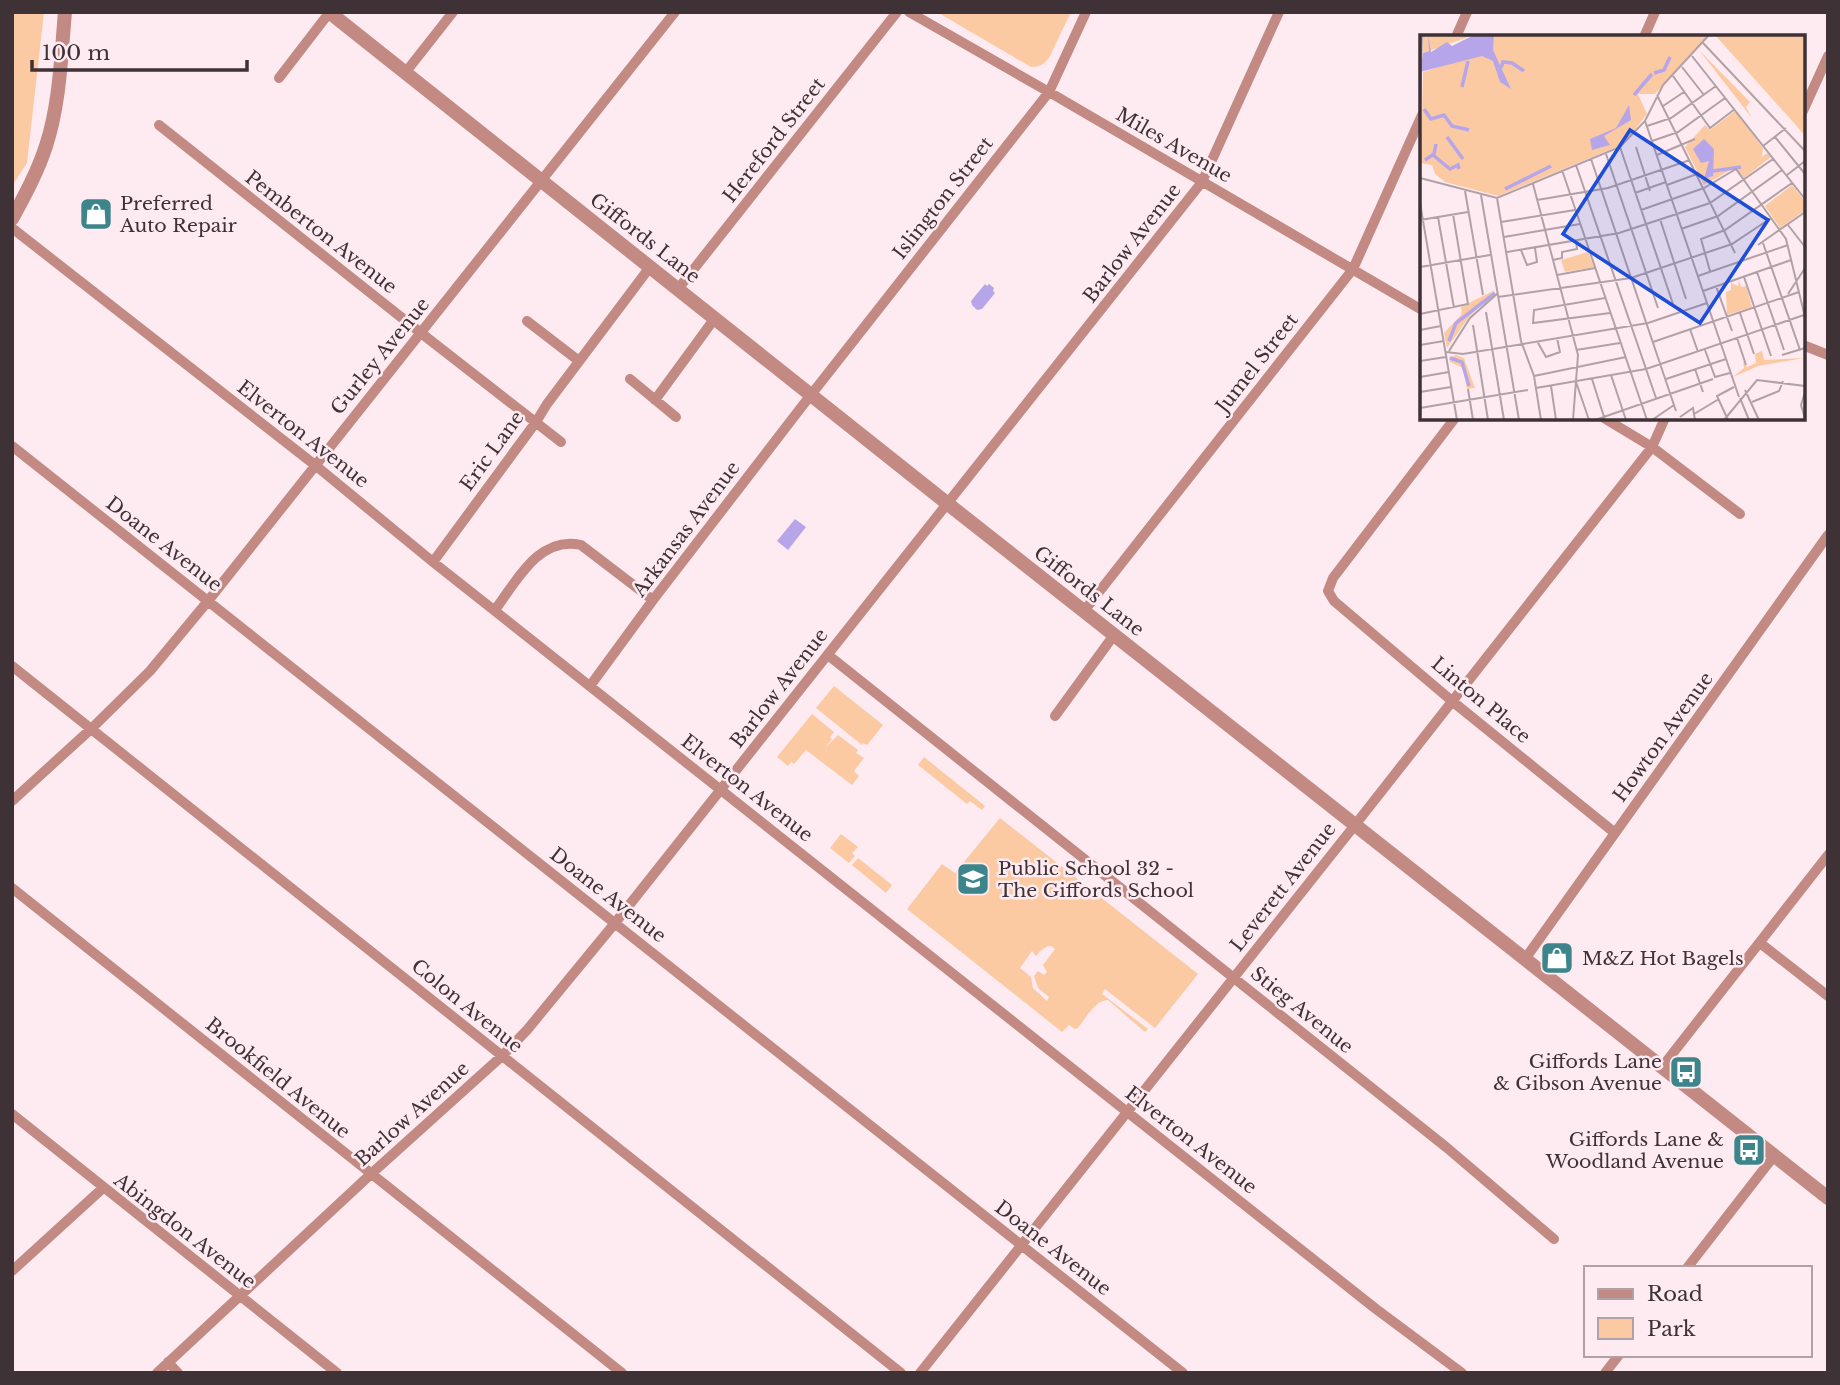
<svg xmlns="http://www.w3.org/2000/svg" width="1840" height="1385" viewBox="0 0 1840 1385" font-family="'Libre Baskerville',serif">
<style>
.green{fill:#fbc9a2;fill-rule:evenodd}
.water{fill:#b6a6e9}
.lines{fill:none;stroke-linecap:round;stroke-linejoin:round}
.minor{stroke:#c28a83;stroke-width:10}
.tertiary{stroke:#c28a83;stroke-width:14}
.labels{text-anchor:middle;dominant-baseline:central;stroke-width:5;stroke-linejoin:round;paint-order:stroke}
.street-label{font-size:19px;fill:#3e3236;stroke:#feebf1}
.poi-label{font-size:19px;fill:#3e3236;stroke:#feebf1;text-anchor:start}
.inset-river{fill:none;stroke:#b6a6e9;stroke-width:3.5}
.inset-road{fill:none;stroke:#b1a1a6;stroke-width:2}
.view{fill:#1d4ed8;fill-opacity:0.15;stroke:#1d4ed8;stroke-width:3.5}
.inset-edge{fill:none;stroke:#3e3236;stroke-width:3.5}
</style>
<rect width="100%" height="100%" fill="#feebf1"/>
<path class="green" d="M 12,12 L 44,12 L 27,163 L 12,186 Z
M 937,12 L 1071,12 L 1049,58 C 1044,64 1040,67 1031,67 Z
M 834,686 L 883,725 L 867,745 L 863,743 L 862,745 L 816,708 Z
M 812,714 L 834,732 L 830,737 L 832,739 L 825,748 L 838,735 L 858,750 L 856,753 L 864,758 L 854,771 L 859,776 L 852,785 L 806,750 L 794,764 L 791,762 L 788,766 L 777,757 Z
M 924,757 L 985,806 L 982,810 L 970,801 L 967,804 L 918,765 Z
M 1000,818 L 1198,974 L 1155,1028 L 1105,989 L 1102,994 L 1148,1029 L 1145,1032 L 1108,1000 C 1095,1000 1086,1018 1078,1028 L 1075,1029 L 1069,1025 L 1062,1032 L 907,909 L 942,864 L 955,873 ZM 1048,946 L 1051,946 L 1055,949 L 1043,965 L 1047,972 L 1044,975 L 1038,971 L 1034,976 L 1038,988 L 1049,997 L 1047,1001 L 1033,988 L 1031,977 L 1020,968 L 1032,951 L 1036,956 L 1040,951 Z
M 841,834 L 858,847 L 852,853 L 855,856 L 849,863 L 830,848 Z
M 858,858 L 892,885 L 886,893 L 852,865 Z"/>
<path class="water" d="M 985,284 L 987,286 L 989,284 L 994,288 L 993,291 L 995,293 L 982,309 L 977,310 L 972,305 L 971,301 Z
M 795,519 L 806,527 L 788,550 L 777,541 Z"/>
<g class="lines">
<path class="minor" d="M 909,12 L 1049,92 L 1422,310
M 1456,37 L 1467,12
M 1644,37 L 1655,12
M 405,73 L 453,12
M 279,78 L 329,13
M 1803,111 L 1828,56
M 159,125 L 421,333 L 561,442
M 12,228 L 315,465 L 433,562 L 1376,1309 L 1462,1373
M 678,289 L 897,12
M 527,321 L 579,361
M 1803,345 L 1828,355
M 630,379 L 676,417
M 655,400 L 715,318
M 1455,418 L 1333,578 L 1328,591 L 1334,601 L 1452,701 L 1615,833
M 1604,418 L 1652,447 L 1740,514
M 12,446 L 1183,1373
M 433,562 L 536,422 L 547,404 L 650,267
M 495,610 C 516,582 539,535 581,545 L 653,600
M 1084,611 L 1353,269 L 1422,115
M 828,655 L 1446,1147 L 1554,1239
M 12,666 L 901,1373
M 590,686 L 653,600 L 803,405 L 1049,92 L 1086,12
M 1055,716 L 1114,635
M 12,801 L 91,729 L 150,671 L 208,601 L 675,12
M 12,888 L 622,1373
M 1760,943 L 1828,996
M 1525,959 L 1828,535
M 1662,1067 L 1828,855
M 12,1114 L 337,1373
M 1687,1268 L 1774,1156
M 12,1271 L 103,1188
M 168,1362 L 178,1373
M 157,1373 L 371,1174 L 502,1056 L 527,1030 L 615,923 L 1202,182 L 1279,12
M 920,1373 L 1355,825 L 1652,447 L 1665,418
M 1605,1373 L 1619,1355"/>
<path class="tertiary" d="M 329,12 L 948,504 L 1828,1198
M 12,219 C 25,195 38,171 46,146 C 60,103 61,56 65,12"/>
</g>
<defs>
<symbol id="shop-square" viewBox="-11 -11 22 22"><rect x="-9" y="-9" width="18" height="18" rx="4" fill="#3d858a" stroke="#feebf1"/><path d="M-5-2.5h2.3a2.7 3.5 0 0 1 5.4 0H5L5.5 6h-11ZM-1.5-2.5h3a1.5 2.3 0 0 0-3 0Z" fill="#fff"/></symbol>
<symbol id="school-square" viewBox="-11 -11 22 22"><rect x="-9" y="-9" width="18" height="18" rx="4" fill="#3d858a" stroke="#feebf1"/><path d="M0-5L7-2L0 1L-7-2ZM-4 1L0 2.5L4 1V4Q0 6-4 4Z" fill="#fff"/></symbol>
<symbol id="bus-square" viewBox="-11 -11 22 22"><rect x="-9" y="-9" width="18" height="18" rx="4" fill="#3d858a" stroke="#feebf1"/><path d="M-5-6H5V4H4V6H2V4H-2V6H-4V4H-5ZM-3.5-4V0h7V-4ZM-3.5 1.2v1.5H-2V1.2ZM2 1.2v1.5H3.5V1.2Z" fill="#fff"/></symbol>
</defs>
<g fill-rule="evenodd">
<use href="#shop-square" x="77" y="195" width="38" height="38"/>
<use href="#school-square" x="954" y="860" width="38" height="38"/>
<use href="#shop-square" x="1538" y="939" width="38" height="38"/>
<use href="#bus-square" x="1667" y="1053" width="38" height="38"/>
<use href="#bus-square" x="1730" y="1131" width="38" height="38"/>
</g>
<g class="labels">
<g class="street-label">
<text transform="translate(774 140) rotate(-52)">Hereford Street</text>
<text transform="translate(1174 145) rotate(30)">Miles Avenue</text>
<text transform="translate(943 198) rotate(-52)">Islington Street</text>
<text transform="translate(321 232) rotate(38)">Pemberton Avenue</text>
<text transform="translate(645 238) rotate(38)">Giffords Lane</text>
<text transform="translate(1132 243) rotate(-52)">Barlow Avenue</text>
<text transform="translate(380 356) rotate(-51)">Gurley Avenue</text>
<text transform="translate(1257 363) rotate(-52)">Jumel Street</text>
<text transform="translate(303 434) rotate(38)">Elverton Avenue</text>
<text transform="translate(492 451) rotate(-54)">Eric Lane</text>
<text transform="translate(686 529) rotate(-53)">Arkansas Avenue</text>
<text transform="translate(164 544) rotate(38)">Doane Avenue</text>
<text transform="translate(1089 591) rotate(38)">Giffords Lane</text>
<text transform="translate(779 688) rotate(-52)">Barlow Avenue</text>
<text transform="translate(1481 700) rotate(40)">Linton Place</text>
<text transform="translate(1663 737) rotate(-54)">Howton Avenue</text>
<text transform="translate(747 788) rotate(38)">Elverton Avenue</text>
<text transform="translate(1283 887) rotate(-52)">Leverett Avenue</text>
<text transform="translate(608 895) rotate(38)">Doane Avenue</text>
<text transform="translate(467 1006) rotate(39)">Colon Avenue</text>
<text transform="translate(1302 1010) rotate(39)">Stieg Avenue</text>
<text transform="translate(278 1078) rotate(39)">Brookfield Avenue</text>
<text transform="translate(412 1114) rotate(-42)">Barlow Avenue</text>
<text transform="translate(1191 1140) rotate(38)">Elverton Avenue</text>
<text transform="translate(185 1231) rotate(38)">Abingdon Avenue</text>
<text transform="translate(1053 1248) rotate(38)">Doane Avenue</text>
</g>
<g class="poi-label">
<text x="120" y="203">Preferred<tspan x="120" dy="22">Auto Repair</tspan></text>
<text x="998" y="868">Public School 32 -<tspan x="998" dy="22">The Giffords School</tspan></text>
<text x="1582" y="958">M&amp;Z Hot Bagels</text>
<text x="1662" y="1061" text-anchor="end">Giffords Lane<tspan x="1662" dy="22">&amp; Gibson Avenue</tspan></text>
<text x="1724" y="1139" text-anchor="end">Giffords Lane &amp;<tspan x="1724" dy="22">Woodland Avenue</tspan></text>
</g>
</g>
<g transform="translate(1420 35)">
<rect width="385" height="385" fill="#feebf1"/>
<path d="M 3,0 L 54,0 L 3,18 ZM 74,0 L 288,0 L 235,59 L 218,59 L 227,79 L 204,109 L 78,161 L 25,147 L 15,139 L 12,130 L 1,128 L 3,37 L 72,15 ZM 295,0 L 385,0 L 385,101 L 374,88 ZM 279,15 L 330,67 L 326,72 L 332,83 ZM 315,76 L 343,113 L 342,122 L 347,118 L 351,122 L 324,143 L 314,133 L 284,150 L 265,112 L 285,90 L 290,95 ZM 372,150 L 385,166 L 385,175 L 360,193 L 345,171 ZM 168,217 L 174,232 L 145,237 L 141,225 ZM 319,245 L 321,252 L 326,251 L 332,272 L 307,280 L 306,257 L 311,255 L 311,248 L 318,251 ZM 75,255 L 49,282 L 27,313 L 24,298 L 42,279 L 41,272 ZM 342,316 L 344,325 L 385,323 L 338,331 L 313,342 L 324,333 L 323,326 L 327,332 L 336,328 L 335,319 ZM 36,320 L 44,323 L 55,353 L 47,354 L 43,333 L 30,327 L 29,323 Z" fill="#fbc9a2"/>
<path d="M 8,0 L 11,17 L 27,7 L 32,11 L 54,0 L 74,0 L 73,15 L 91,54 L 80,47 L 73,26 L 62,21 L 0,37 L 3,18 L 9,16 ZM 209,70 L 211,85 L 184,101 L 190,110 L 172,115 L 170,104 L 196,93 ZM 284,104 L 294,114 L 293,141 L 284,144 L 289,126 L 281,128 L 273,114 Z" fill="#b6a6e9"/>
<path class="inset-river" d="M 81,33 L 83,27 L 92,28 L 104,36M 234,38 L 244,35 L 250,22M 42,52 L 48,26M 214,60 L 232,39M 4,74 L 11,84 L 24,80 L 32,91 L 49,95M 27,102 L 43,124M 13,120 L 30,134 L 38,130 L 39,134M 5,125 L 14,119 L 16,109M 293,136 L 321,132M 85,154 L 131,131M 29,306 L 36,288 L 75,258M 30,323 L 42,327 L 49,351"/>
<path class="inset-road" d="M 283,8 L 385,116M 272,21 L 385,164M 262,32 L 284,60M 253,41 L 290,93 L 315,74M 237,60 L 315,218M 0,69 L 2,0M 243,71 L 264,57M 225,86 L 319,362M 227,91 L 251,83 L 296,51M 355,102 L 385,139M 232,106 L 258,97 L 305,63M 343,111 L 366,93M 200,112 L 253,269M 216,112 L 230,156M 186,119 L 238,273M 237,120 L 275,104M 171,124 L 256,376M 156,130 L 236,363M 142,135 L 227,385M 367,140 L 385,126M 0,143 L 77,163 L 200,112 L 225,86 L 243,50 L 289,0M 113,149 L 158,320 L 153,385M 247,150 L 277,139M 45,156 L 63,260M 215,158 L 246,147M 61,160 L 99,385M 77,163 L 101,306 L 114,341 L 121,385M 117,165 L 188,153 L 270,125M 0,168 L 37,385M 221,175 L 284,153 L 316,134 L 366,204 L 385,282M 18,182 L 34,273M 240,184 L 266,264M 0,185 L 48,177M 81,187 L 155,175M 368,190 L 385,212M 261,194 L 298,181 L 362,135M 84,202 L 160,189M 343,208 L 380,315M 338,210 L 385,177M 101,215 L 107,230 L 117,227 L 115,213M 87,217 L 199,198 L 290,168 L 353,124M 133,225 L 142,223 L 142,217 L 157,214 L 156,206M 0,232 L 70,220M 290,236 L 281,204 L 305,195 L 372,148M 337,237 L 364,315M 137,240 L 175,233M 278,241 L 368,210M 324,242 L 351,321M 296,251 L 312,296M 283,256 L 371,225M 368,259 L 385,233M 78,262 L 211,243 L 312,209 L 351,183M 185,263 L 114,275 L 113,288 L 190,278M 66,277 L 84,385M 320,278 L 334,319M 0,279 L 48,269 L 33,179M 53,290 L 68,385M 270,294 L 278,317M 0,295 L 21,291M 317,303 L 326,330M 117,306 L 126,322 L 140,317 L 137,303M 233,307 L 379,257M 0,310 L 24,306M 156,315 L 200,308M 285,315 L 295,342 L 310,338M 29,316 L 50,283 L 78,258M 26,317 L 43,319 L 228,288 L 287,268M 362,320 L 385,313M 0,326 L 26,322M 275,334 L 283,357M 191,340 L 206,385M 114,341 L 206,322M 0,342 L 29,337M 172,344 L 185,385M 246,344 L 306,324M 156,347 L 169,385M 131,351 L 136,385M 116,353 L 226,334 L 384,280M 48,354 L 53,385M 325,355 L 339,385M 0,357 L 31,352M 385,357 L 381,370 L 385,383M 320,363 L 329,385M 332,367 L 359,356 L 363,346M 0,373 L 108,355M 274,379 L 299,364M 260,382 L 273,373 L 275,385M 175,385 L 293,344M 232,385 L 254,370M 304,385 L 337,345 L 385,351M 308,385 L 297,361 L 314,352"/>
<path class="view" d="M 210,95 L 348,185 L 280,288 L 143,199 Z"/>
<rect width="385" height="385" class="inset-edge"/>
</g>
<rect width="1840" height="1385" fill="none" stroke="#3e3236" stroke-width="28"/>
<rect x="1584" y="1266" width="228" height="91" fill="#feebf1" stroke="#b1a1a6" stroke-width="2"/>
<rect x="1598" y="1289" width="35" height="10" fill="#c28a83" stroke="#b1a1a6" stroke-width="2"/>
<text x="1647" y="1301" font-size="21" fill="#3e3236">Road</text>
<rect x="1598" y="1318" width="35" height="21" fill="#fbc9a2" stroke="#b1a1a6" stroke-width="2"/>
<text x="1647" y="1336" font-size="21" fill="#3e3236">Park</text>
<path d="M32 60v10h215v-10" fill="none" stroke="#3e3236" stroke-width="3.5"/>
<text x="42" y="60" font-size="21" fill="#3e3236" stroke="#feebf1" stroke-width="5" paint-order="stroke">100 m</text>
</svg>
